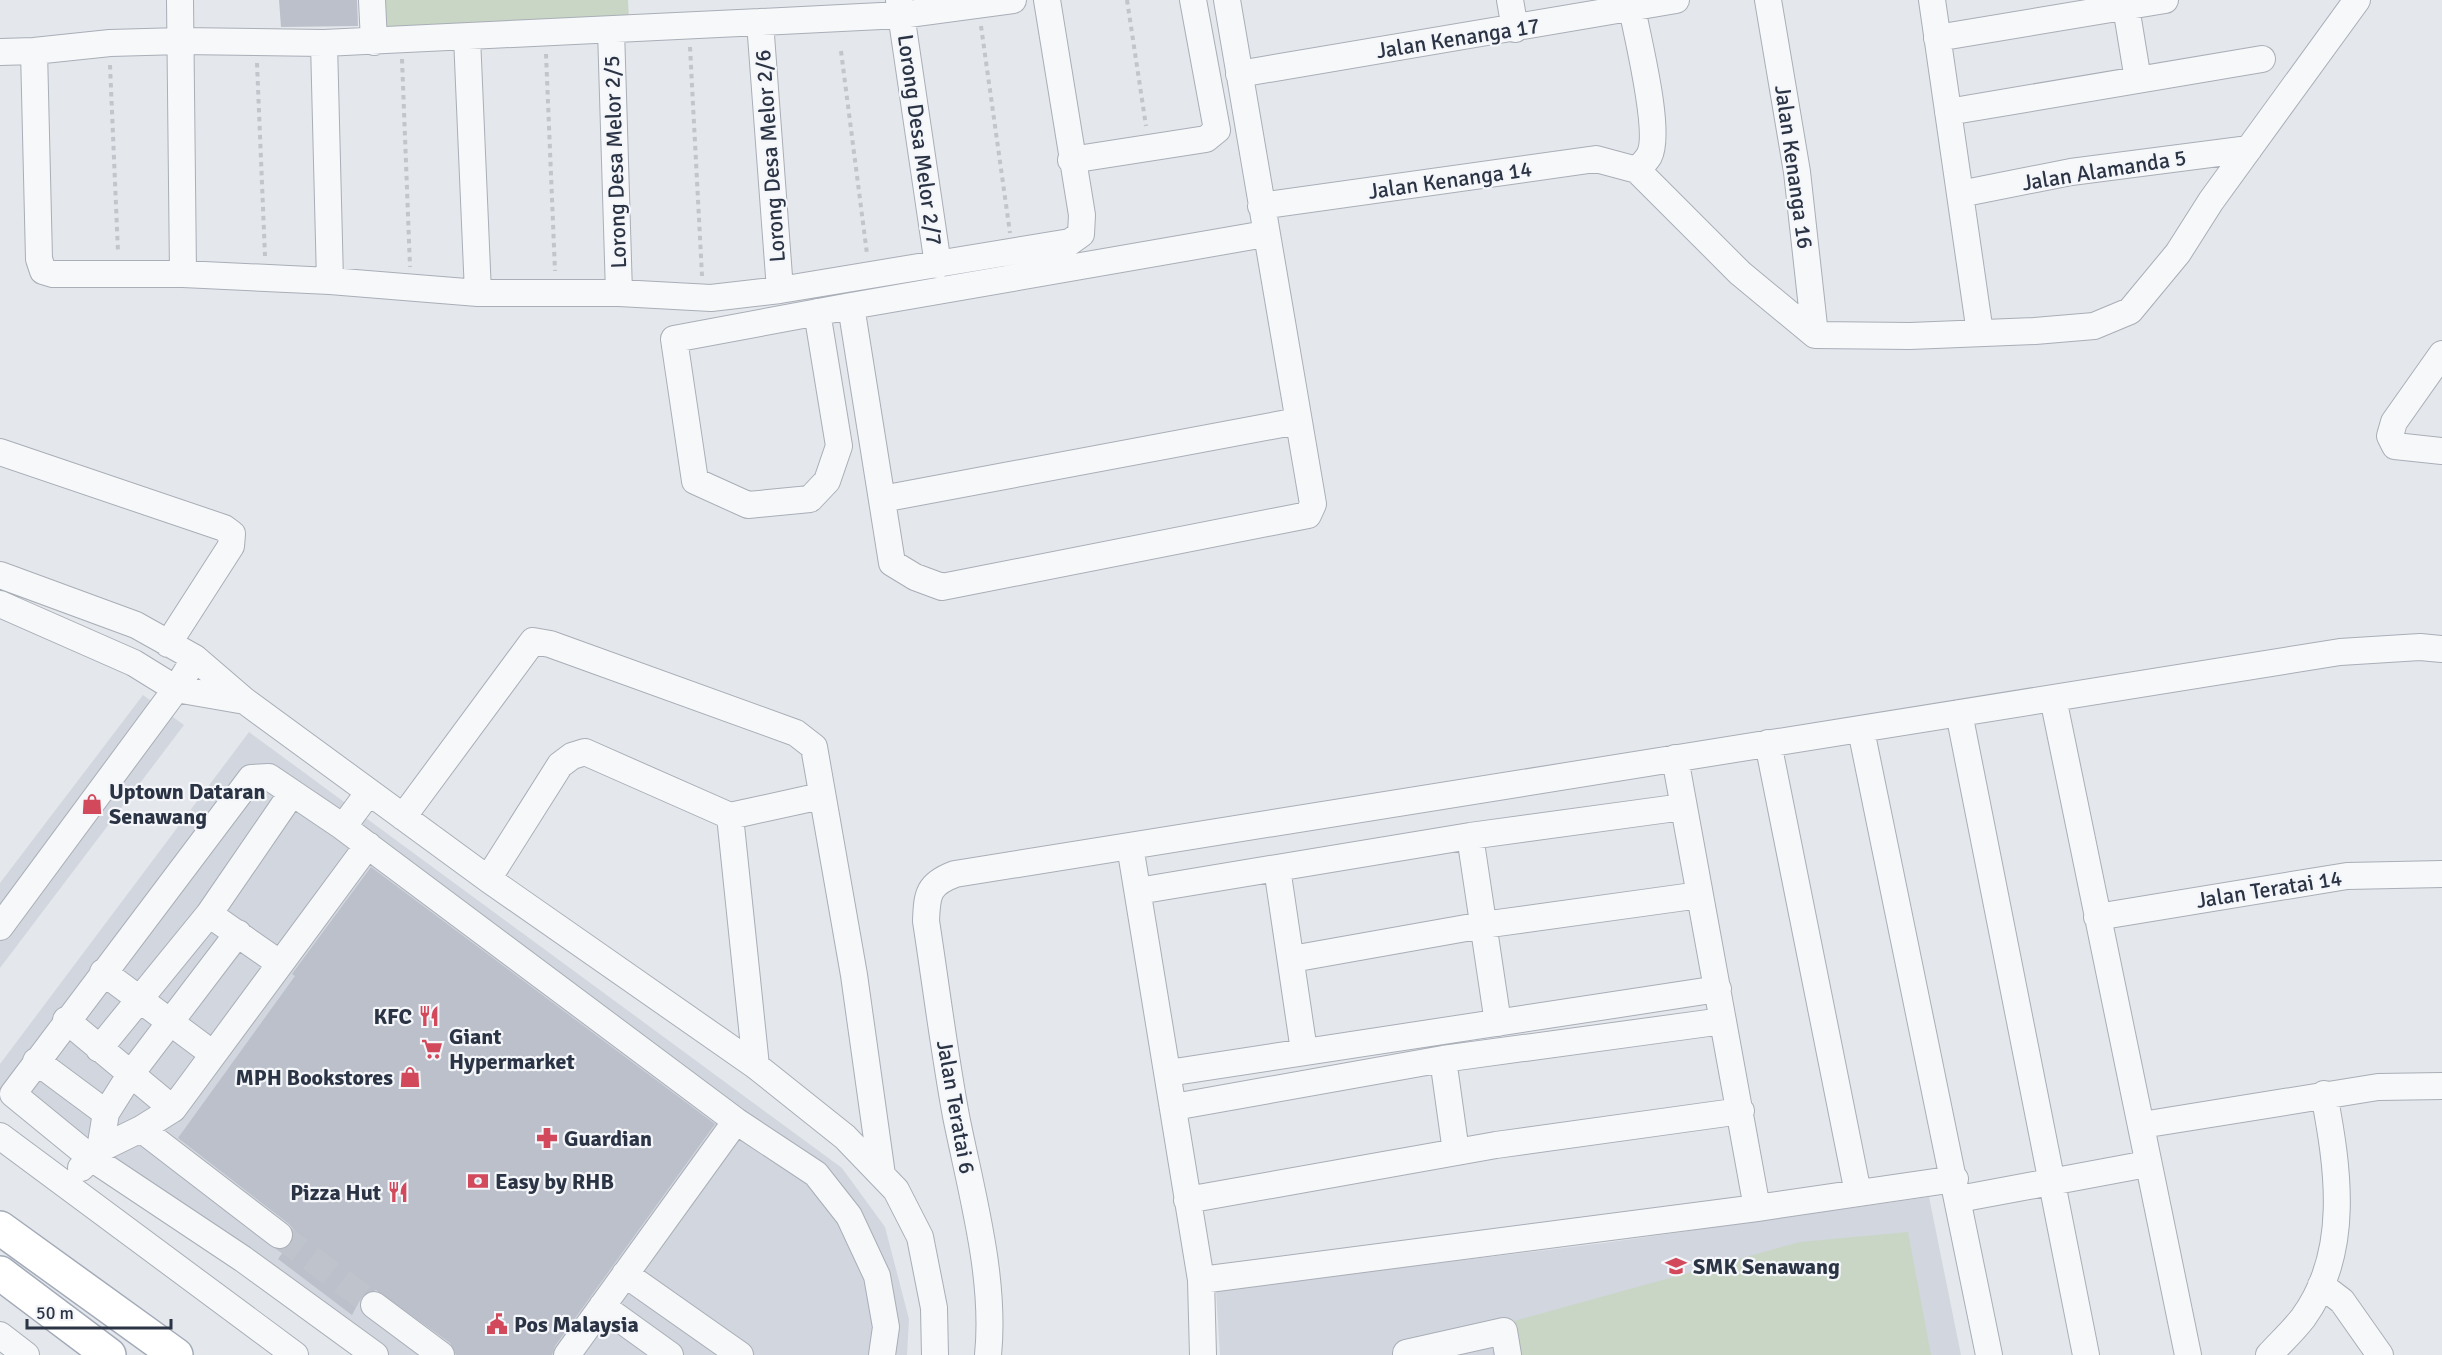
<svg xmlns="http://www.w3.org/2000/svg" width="2442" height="1355" viewBox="0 0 2442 1355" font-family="Signika,sans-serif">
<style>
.built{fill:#d2d6de}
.green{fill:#c9d6c5}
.building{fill:#bbc0ca}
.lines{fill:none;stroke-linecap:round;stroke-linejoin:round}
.minor-tunnel{stroke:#bfc3cb;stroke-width:26;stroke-dasharray:26 13;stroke-linecap:butt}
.minor-casing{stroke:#a9aeb7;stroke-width:28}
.major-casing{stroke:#a3abb8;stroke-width:36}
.path{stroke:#c2c5cb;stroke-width:4;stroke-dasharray:4.5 4.5;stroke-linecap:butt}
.minor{stroke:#f7f8fa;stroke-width:26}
.major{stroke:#fff;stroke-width:33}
.labels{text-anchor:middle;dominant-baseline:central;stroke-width:4.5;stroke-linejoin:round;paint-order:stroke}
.street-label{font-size:22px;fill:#2b3445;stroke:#f4f6f9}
.poi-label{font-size:22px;font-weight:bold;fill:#2b3445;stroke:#f4f6f9;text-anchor:start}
</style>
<rect width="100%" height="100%" fill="#e4e7ec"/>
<path class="built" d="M 143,695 L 184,725 L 0,968 L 0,883 Z
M 249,732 L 842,1168 L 885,1227 L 909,1319 L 907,1355 L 351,1355 L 0,1094 L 0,1064 Z
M 1929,1197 L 1961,1355 L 1220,1355 L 1216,1290 L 1604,1243 Z"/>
<path class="green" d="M 376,0 L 628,0 L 629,20 L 378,36 Z
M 1908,1232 L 1931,1355 L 1518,1355 L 1514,1321 L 1800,1242 Z"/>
<path class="building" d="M 279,0 L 357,0 L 358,26 L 281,27 Z
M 371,867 L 715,1124 L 555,1346 L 552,1355 L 456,1355 L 450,1343 L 376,1290 L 362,1296 L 352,1315 L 278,1259 L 297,1233 L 289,1224 L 178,1138 L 295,976 L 292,974 Z"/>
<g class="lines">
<path class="minor-tunnel" d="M 279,1235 L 374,1305"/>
<defs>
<path id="minor" d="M 180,0 L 183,274
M 372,0 L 374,42
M 899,0 L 938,265
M 1227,0 L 1313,504 L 1308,515 L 942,587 L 915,577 L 892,563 L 851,306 L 1265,234
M 1510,0 L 1515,29
M 1768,0 L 1797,172 L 1815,335
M 1932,0 L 1980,333
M 2126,7 L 2138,80
M 1632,8 C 1637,36 1662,133 1649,156 C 1646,161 1641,166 1637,170
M 760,22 L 780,290
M 611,30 L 619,293
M 467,37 L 478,293
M 1937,38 L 2165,0
M 324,43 L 330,281
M 34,51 L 39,259 L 43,271 L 53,274 L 183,274 L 330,281 L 478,293 L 619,293 L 711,298 L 780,290 L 1070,242 L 1081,234 L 1082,215 L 1047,0
M 0,52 L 34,51 L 110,43 L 181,41 L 324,43 L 760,22 L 901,15 L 1013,0
M 1239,74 L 1676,0
M 1948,112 L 2262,59
M 1071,160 L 1206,139 L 1217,130 L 1193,0
M 1960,194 L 2071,172 L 2249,149
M 1261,206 L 1596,159 L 1637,170 L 1740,273 L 1815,335 L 1910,336 L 2035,331 L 2094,326 L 2130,311 L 2178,253 L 2211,201 L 2357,0
M 817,312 L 839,446 L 827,481 L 810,499 L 748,505 L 695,481 L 674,339 L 851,306
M 2442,354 L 2394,422 L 2390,436 L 2395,446 L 2442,451
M 0,452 L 224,528 L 232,534 L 231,546 L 168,644
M 882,499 L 1298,421
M 0,575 L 136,625 L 195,658 L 245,701 L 488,879 L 756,1066 L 845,1137 L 896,1190 L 920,1237 L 934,1308 L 935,1355
M 0,604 L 134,663 L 176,689 L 245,701
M 2053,698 L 2188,1355
M 1959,713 L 2086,1355
M 1861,730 L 1989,1355
M 1768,743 L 1858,1193
M 1675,758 L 1757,1208
M 730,816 L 756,1066
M 403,817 L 533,641 L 550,644 L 796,733 L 814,747 L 854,975 L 882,1175
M 343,827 L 369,792
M 1470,836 L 1498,1023
M 1130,846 L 1201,1280 L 1203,1355
M 1277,868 L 1304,1051
M 488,879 L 560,765 L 572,756 L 585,752 L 730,816 L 821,796
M 1138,891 L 1470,836 L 1683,807
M 2097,917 L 2347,876 L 2442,874
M 0,927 L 176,689 L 195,658
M 1292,959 L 1483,925 L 1700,895
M 279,963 L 209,914 L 292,793
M 103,972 L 213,1054
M 66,1020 L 173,1109
M 99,1049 L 209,914
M 1443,1059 L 1456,1152
M 36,1061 L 106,1113
M 1168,1073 L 1718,989
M 1174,1107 L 1443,1059 L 1723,1021
M 2142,1125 L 2378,1087 L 2442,1086
M 141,1129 L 173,1109 L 368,845
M 0,1136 L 295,1355
M 100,1149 L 106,1113 L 130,1075 L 238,933
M 81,1168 L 100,1149 L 141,1129 L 279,1235
M 1959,1199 L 2147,1164
M 1187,1200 L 1496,1145 L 1741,1111
M 625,1274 L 740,1355
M 1201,1280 L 1757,1208 L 1955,1179
M 2321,1285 L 2342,1301 L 2380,1355
M 374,1305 L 441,1355
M 602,1306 L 670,1355
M 0,1335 L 26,1355
M 375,1355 L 243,1259 L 90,1157 L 13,1094 L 251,778 L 269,777 L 343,827 L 736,1121 L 816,1174 L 849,1216 L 877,1276 L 886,1327 L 882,1355
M 567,1355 L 736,1121
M 988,1355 C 996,1278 971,1191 956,1116 C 944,1051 936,986 926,921 C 927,894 928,884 955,874 L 2340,652 L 2420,647 L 2442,649
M 1406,1355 L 1406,1353 L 1504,1331 L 1508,1355
M 2269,1355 C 2280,1343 2293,1331 2303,1318 C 2351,1252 2338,1168 2324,1094"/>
<path id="major" d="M 0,1228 L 176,1355
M 0,1273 L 109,1355"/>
</defs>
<use href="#minor" class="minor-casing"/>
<use href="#major" class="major-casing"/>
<path class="path" d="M 1127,0 L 1146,126
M 981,26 L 1010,233
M 690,47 L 702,276
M 841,51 L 867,254
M 546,54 L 555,271
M 402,59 L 410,267
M 257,63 L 265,256
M 110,65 L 118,252"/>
<use href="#minor" class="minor"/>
<use href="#major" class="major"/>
</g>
<defs>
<symbol id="shop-bare" viewBox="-9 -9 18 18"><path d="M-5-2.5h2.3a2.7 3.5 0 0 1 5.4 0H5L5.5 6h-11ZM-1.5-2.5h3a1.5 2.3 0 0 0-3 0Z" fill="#d1495b" stroke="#f4f6f9" stroke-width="2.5" paint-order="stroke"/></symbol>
<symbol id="restaurant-bare" viewBox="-9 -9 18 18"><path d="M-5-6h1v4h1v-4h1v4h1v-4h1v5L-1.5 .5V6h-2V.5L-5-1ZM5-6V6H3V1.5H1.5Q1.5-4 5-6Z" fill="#d1495b" stroke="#f4f6f9" stroke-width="2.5" paint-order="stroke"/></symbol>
<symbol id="supermarket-bare" viewBox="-9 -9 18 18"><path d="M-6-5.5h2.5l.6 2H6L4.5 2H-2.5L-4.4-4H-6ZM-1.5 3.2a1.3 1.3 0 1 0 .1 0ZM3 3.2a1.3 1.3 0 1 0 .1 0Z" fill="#d1495b" stroke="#f4f6f9" stroke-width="2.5" paint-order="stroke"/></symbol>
<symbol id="pharmacy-bare" viewBox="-9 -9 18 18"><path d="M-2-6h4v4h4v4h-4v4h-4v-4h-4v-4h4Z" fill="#d1495b" stroke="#f4f6f9" stroke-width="2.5" paint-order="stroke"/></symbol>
<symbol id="bank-bare" viewBox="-9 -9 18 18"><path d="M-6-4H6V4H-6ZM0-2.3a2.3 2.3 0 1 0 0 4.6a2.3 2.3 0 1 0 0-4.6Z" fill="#d1495b" stroke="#f4f6f9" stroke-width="2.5" paint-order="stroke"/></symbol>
<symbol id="school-bare" viewBox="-9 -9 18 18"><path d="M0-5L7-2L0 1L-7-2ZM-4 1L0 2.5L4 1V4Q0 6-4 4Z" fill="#d1495b" stroke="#f4f6f9" stroke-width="2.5" paint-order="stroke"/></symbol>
<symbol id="civic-bare" viewBox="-9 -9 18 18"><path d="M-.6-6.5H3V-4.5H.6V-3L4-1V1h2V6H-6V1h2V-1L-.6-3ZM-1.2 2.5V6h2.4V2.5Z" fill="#d1495b" stroke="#f4f6f9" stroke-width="2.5" paint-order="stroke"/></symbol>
</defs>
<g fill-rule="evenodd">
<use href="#shop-bare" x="77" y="789" width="30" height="30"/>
<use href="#restaurant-bare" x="414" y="1001" width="30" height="30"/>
<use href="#supermarket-bare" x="417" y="1034" width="30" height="30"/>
<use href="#shop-bare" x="395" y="1062" width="30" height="30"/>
<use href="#pharmacy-bare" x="532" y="1123" width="30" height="30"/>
<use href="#bank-bare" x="463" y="1166" width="30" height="30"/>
<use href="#restaurant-bare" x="383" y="1177" width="30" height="30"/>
<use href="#school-bare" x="1661" y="1251" width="30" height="30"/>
<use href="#civic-bare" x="482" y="1309" width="30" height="30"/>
</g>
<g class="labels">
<g class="street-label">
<text transform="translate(1458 38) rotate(-9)">Jalan Kenanga 17</text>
<text transform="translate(920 140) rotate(82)">Lorong Desa Melor 2/7</text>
<text transform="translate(770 156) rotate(-94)">Lorong Desa Melor 2/6</text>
<text transform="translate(615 162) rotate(-92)">Lorong Desa Melor 2/5</text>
<text transform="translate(1794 167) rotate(82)">Jalan Kenanga 16</text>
<text transform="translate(2104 170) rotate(-9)">Jalan Alamanda 5</text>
<text transform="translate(1450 180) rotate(-8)">Jalan Kenanga 14</text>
<text transform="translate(2269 889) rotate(-9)">Jalan Teratai 14</text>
<text transform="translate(956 1107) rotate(80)">Jalan Teratai 6</text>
</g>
<g class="poi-label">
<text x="109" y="791">Uptown Dataran<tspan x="109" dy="25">Senawang</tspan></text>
<text x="412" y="1016" text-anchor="end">KFC</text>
<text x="449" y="1036">Giant<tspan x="449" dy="25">Hypermarket</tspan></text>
<text x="393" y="1077" text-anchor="end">MPH Bookstores</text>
<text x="564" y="1138">Guardian</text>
<text x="495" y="1181">Easy by RHB</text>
<text x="381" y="1192" text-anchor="end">Pizza Hut</text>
<text x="1693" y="1266">SMK Senawang</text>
<text x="514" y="1324">Pos Malaysia</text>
</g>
</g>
<path d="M27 1319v9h144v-9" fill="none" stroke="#2b3445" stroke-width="3"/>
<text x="36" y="1319" font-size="18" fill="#2b3445" stroke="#f4f6f9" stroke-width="4.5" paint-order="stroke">50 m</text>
</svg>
